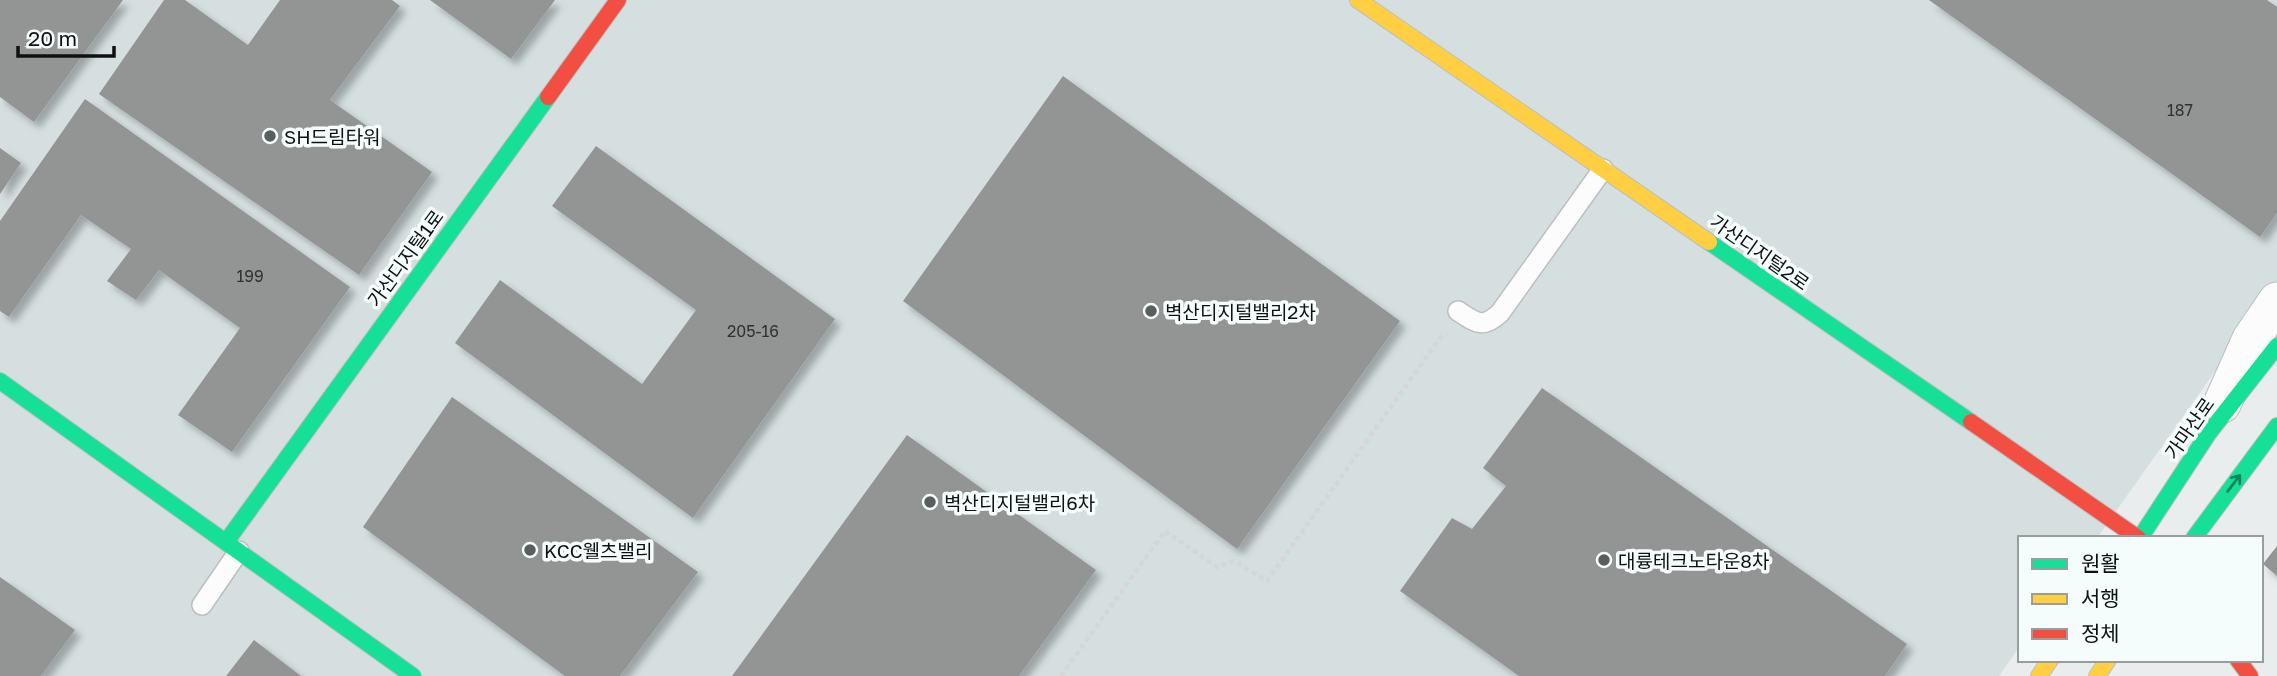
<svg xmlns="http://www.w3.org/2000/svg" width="2277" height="676" viewBox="0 0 2277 676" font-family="'Golos Text','Noto Sans KR',sans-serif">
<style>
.built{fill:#d5dfe0}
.building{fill:#929594;filter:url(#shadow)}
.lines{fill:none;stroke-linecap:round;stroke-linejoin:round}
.lane-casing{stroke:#bcbfbf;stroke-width:22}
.street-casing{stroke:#bcbfbf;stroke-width:39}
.fast-casing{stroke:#bcbfbf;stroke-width:18}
.slow-casing{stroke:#bcbfbf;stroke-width:18}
.jam-casing{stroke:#bcbfbf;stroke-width:18}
.path{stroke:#d5d6d6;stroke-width:4.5;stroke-dasharray:5 3.5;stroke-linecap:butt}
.lane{stroke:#fcfcfc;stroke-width:19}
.street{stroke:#fcfcfc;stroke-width:37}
.fast{stroke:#16e098;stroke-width:16}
.slow{stroke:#ffcf43;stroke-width:16}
.jam{stroke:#f24e42;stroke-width:16}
.oneway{stroke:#13835b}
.poi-dot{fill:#5b5e5e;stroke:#f4fcfc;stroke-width:2.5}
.labels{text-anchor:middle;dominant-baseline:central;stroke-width:7;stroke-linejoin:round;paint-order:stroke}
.number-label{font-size:16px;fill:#303232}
.poi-label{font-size:19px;fill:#0f1111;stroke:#f4fcfc;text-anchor:start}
.street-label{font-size:19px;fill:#0f1111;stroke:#f4fcfc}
</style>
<defs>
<filter id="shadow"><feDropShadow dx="6" dy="6" stdDeviation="3.5" flood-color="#0004"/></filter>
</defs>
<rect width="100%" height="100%" fill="#e9eded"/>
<path class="built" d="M 0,0 L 2277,0 L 2277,284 L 2097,538 L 2020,538 L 2020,646 L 1999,676 L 0,676 Z"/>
<path class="building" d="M 0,0 L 123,0 L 34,122 L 0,97 Z
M 164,0 L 185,0 L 248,45 L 280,0 L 392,0 L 400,6 L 330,100 L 432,172 L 359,275 L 99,94 Z
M 430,0 L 555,0 L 511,59 Z
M 1929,0 L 2267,0 L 2277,7 L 2277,213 L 2260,237 Z
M 1063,76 L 1400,321 L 1237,549 L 903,301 Z
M 85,99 L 350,287 L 232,452 L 178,415 L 240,328 L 159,270 L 136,300 L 107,281 L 131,249 L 81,215 L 9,317 L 0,311 L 0,221 Z
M 596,146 L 835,319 L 693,518 L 455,343 L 500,280 L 642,384 L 696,310 L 552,206 Z
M 0,148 L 21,163 L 0,194 Z
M 1542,388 L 1907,644 L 1885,676 L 1519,676 L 1400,591 L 1452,518 L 1472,529 L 1506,486 L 1483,468 Z
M 452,397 L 698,572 L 620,676 L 565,676 L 363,527 Z
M 907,435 L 1096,570 L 1019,676 L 732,676 Z
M 2277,546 L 2277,576 L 2263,564 Z
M 0,577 L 75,630 L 41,676 L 0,676 Z
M 254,640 L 301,676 L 226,676 Z"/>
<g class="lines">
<defs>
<path id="lane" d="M 1458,311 C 1476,323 1483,329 1500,313 L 1603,169
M 202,605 L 239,551"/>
<path id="street" d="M 2222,404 L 2251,339 L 2277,301"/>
<path id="fast" d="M 1709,242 L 1971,422
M 0,381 L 413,676
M 2140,538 L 2208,434 L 2277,346
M 2194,538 L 2277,426
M 226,542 L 548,97"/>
<path id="slow" d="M 1358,0 L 1709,242
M 2039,676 L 2050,660
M 2097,676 L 2108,660"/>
<path id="jam" d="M 548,97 L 618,0
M 1971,422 L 2138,538
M 2238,660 L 2250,676"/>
</defs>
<use href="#lane" class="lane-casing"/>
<use href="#street" class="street-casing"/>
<use href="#fast" class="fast-casing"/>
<use href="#slow" class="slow-casing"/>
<use href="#jam" class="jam-casing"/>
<path class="path" d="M 1061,676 L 1165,531 L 1217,567 L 1234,561 L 1267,581 L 1440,338 L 1447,334"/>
<use href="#lane" class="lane"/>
<use href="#street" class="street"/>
<use href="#fast" class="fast"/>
<use href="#slow" class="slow"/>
<use href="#jam" class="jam"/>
</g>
<defs><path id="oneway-shaft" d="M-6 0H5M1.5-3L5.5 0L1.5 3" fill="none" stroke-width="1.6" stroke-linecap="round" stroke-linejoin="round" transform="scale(1.75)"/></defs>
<use class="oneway" href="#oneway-shaft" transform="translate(2234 483) rotate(-53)"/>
<g class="poi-dot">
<circle cx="270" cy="136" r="7"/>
<circle cx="1151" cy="311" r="7"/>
<circle cx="930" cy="502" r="7"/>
<circle cx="530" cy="550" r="7"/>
<circle cx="1604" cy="560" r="7"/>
</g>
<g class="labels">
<g class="number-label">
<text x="2180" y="110">187</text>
<text x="250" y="276">199</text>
<text x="753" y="331">205-16</text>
</g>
<g class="poi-label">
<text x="284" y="136">SH드림타워</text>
<text x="1165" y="311">벽산디지털밸리2차</text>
<text x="944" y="502">벽산디지털밸리6차</text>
<text x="544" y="550">KCC웰츠밸리</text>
<text x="1618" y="560">대륭테크노타운8차</text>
</g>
<g class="street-label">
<text transform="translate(1760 252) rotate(35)">가산디지털2로</text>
<text transform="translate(405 258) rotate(-54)">가산디지털1로</text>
<text transform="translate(2189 428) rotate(-55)">가마산로</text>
</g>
</g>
<rect x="2018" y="536" width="245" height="126" fill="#f4fcfc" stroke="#989e9e" stroke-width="2"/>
<rect x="2032" y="559" width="35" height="10" fill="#16e098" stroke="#989e9e" stroke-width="2"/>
<text x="2081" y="571" font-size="21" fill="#0f1111">원활</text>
<rect x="2032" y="594" width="35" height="10" fill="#ffcf43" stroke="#989e9e" stroke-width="2"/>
<text x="2081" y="606" font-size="21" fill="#0f1111">서행</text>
<rect x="2032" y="629" width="35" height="10" fill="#f24e42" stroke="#989e9e" stroke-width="2"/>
<text x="2081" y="641" font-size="21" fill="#0f1111">정체</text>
<path d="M18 46v10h96v-10" fill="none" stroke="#0f1111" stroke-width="3.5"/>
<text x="28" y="46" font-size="21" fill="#0f1111" stroke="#f4fcfc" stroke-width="5" paint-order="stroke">20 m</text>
</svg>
